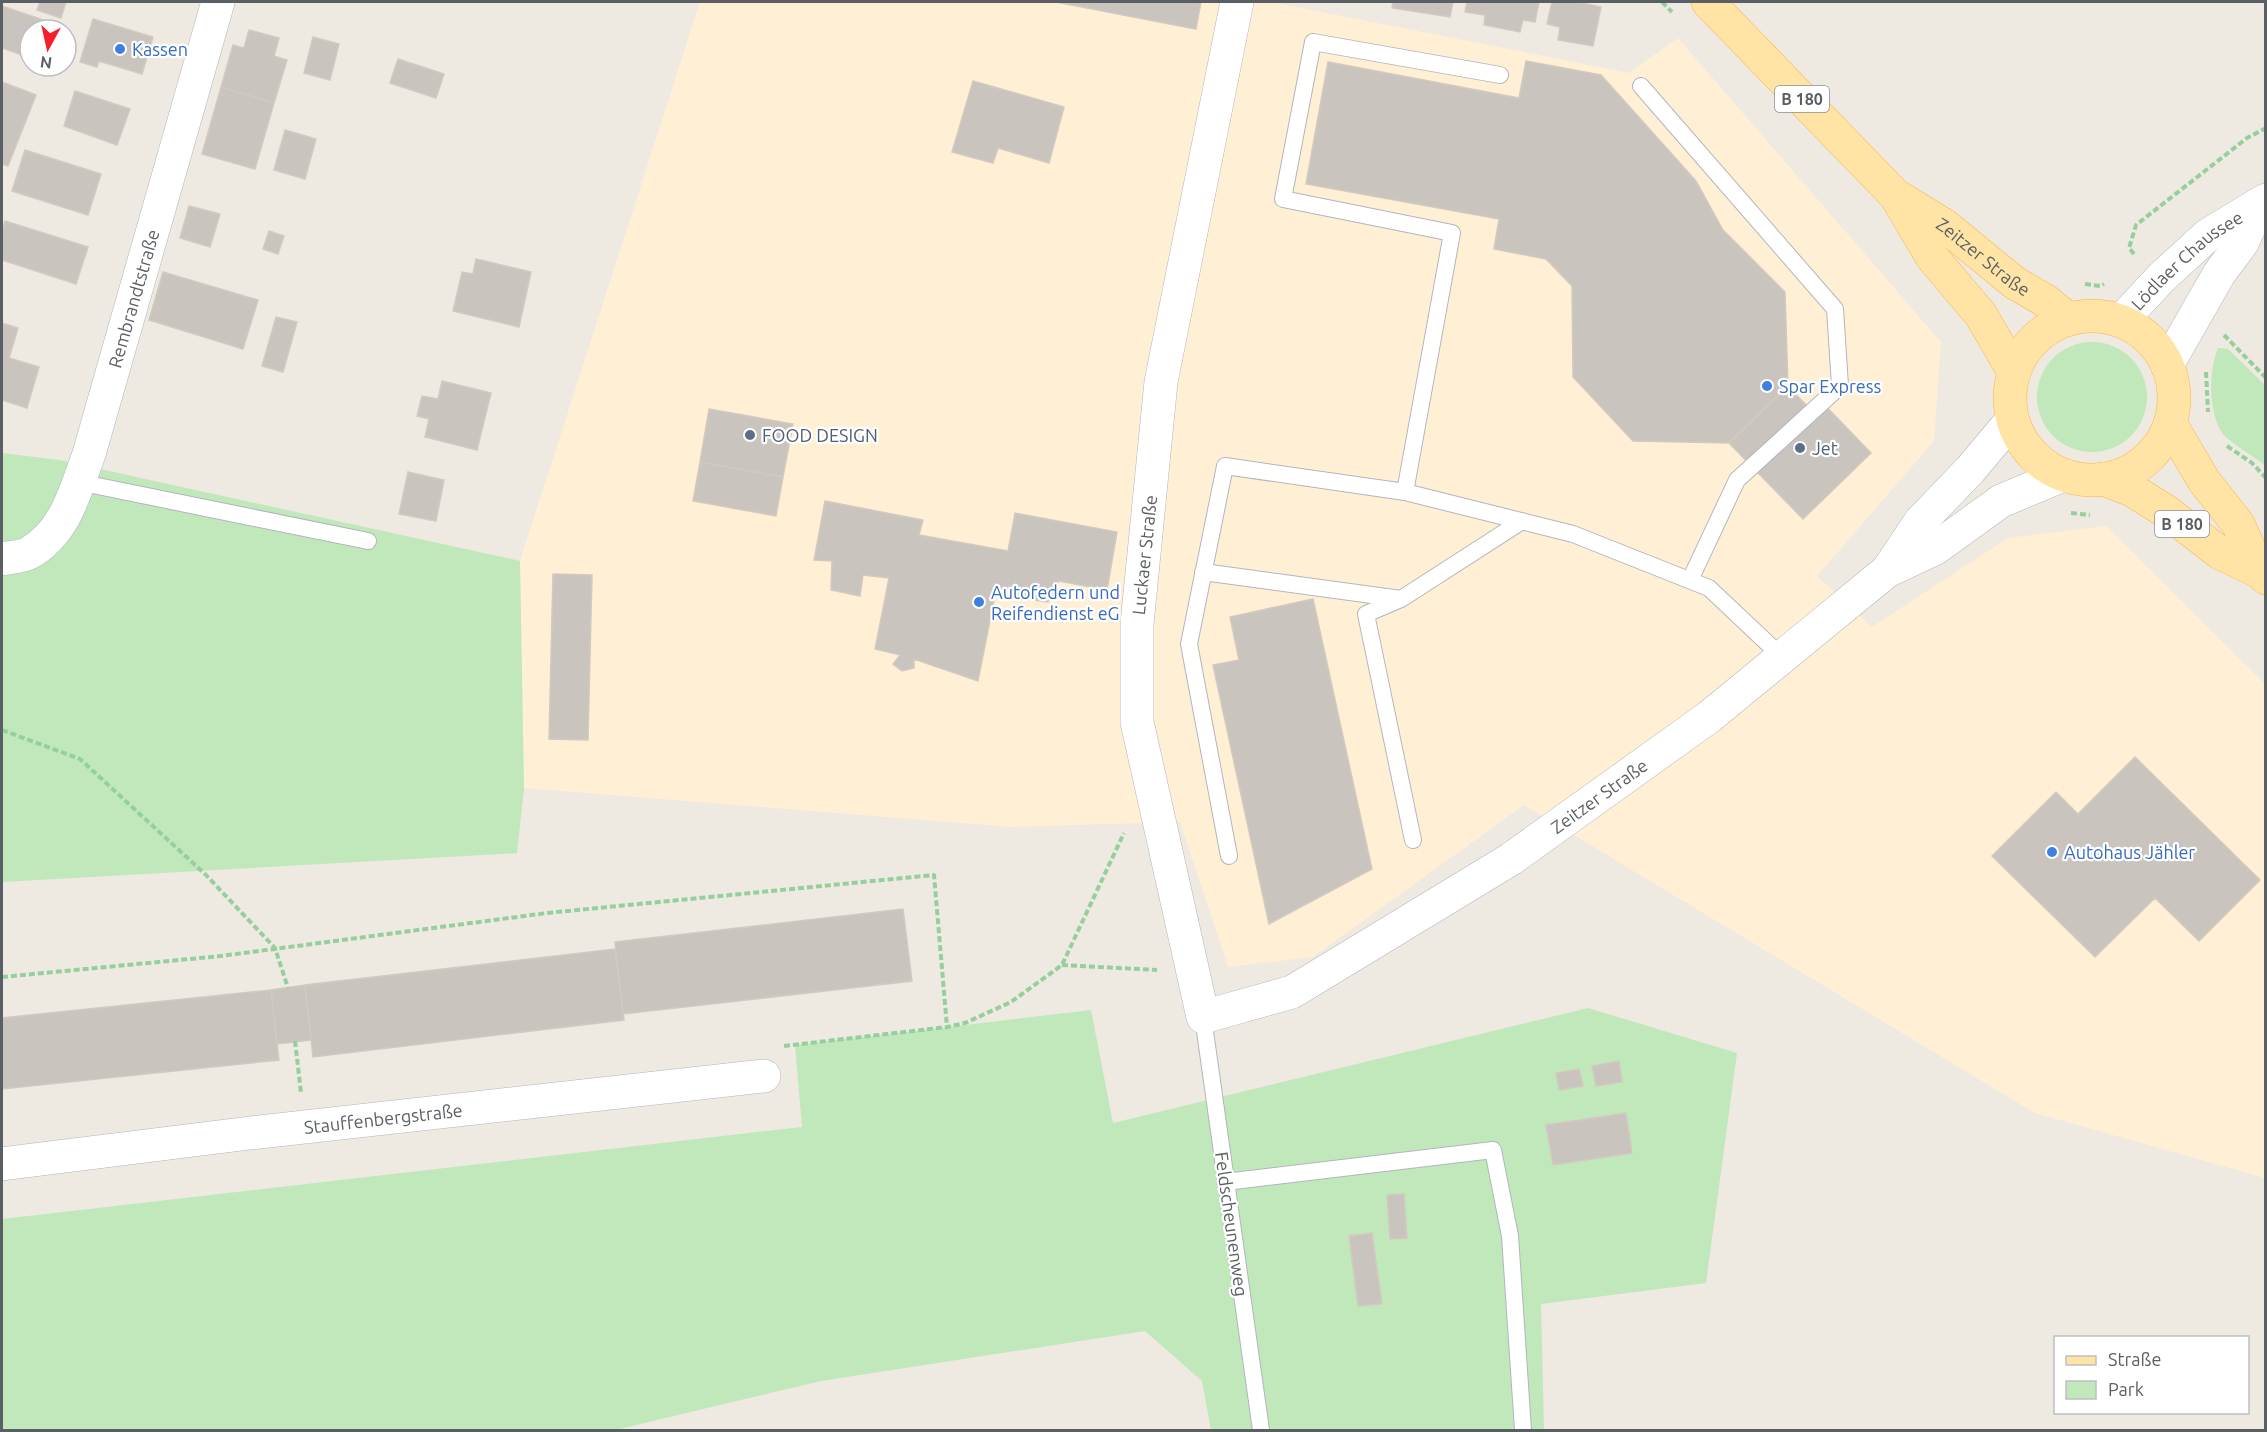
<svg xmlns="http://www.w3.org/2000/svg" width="2267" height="1432" viewBox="0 0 2267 1432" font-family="Ubuntu,sans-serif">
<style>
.commercial{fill:#fff0d5}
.green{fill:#c1e8bb}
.building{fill:#c9c4be;stroke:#d3cabf;stroke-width:1.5}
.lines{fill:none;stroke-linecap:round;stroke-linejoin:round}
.service-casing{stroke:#b2b6ba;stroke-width:18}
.minor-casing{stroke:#b2b6ba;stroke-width:34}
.tertiary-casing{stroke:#b2b6ba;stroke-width:34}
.primary-casing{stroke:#fdb34b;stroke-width:34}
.path{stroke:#96cf9e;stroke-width:4;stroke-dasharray:6 3;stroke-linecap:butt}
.service{stroke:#fff;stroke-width:16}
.minor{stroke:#fff;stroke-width:33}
.tertiary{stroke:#fff;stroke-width:33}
.primary{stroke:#ffe4a5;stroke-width:33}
.shop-dot{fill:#3f7fe0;stroke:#fff;stroke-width:2}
.service-dot{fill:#5c6f8a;stroke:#fff;stroke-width:2}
.labels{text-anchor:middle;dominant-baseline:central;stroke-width:4.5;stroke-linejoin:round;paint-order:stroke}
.shield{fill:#fff;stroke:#8c8f92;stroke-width:1.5}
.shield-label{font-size:16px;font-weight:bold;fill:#5a5f63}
.shop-label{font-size:18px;fill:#366cbe;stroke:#fff;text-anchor:start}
.street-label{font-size:18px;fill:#5a5f63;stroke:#fff}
.service-label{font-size:18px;fill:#4e5e75;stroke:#fff;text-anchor:start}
</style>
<rect width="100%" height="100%" fill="#eee9e1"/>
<path class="commercial" d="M 700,2 L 1271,2 L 1629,73 L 1678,38 L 1941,342 L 1934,441 L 1817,576 L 1872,627 L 2008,538 L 2106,526 L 2265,684 L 2265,1178 L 2035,1113 L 1524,805 L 1313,957 L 1228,967 L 1180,822 L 1011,827 L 524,788 L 520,561 Z"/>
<path class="green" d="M2037 397a55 55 0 1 1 110 0a55 55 0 1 1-110 0Z
M 2218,348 L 2228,349 L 2265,385 L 2265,466 C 2255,456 2227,442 2221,431 C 2208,409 2209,371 2218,348 Z
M 2,453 L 59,460 L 520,561 L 524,788 L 517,853 L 2,882 Z
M 1588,1008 L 1737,1053 L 1706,1283 L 1541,1304 L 1544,1430 L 1211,1430 L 1202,1381 L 1145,1331 L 821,1381 L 615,1430 L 2,1430 L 2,1219 L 802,1127 L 795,1045 L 1091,1010 L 1113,1123 Z"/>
<path class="building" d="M 40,2 L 66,2 L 61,18 L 37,10 Z
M 1056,2 L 1201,2 L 1196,29 Z
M 1393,2 L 1453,2 L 1450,17 L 1392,8 Z
M 1467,2 L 1539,2 L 1535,22 L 1523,20 L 1520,32 L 1484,25 L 1485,15 L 1465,12 Z
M 1552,2 L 1578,2 L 1601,7 L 1593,46 L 1558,40 L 1560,27 L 1547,24 Z
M 2,6 L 64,27 L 63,30 L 30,30 L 30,58 L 2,48 Z
M 93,19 L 153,37 L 142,74 L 99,61 L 97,67 L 80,62 Z
M 249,30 L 279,38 L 274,56 L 287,60 L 274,103 L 221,87 L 233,45 L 244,48 Z
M 313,37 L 339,44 L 330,80 L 304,73 Z
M 398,59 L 444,74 L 436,98 L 390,83 Z
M 1526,61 L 1601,75 L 1696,181 L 1723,230 L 1785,292 L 1788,386 L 1729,443 L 1633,441 L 1573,377 L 1572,286 L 1546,259 L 1494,249 L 1499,219 L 1306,184 L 1328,62 L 1519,98 Z
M 973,81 L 1064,107 L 1049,163 L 998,148 L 993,163 L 952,152 Z
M 2,82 L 36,95 L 8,166 L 2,164 Z
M 221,87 L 274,103 L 255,169 L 202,154 Z
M 75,91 L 130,109 L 117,145 L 64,126 Z
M 285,130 L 316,139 L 305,179 L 274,170 Z
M 25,150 L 101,174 L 88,215 L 12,191 Z
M 189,206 L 220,214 L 210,247 L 180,238 Z
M 5,221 L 88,247 L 76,284 L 2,260 L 2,231 Z
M 269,231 L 284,236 L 278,254 L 263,249 Z
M 476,259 L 531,272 L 519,327 L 453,311 L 462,272 L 473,274 Z
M 163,272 L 258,300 L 243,349 L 149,320 Z
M 276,317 L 297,322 L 283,372 L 262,366 Z
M 2,323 L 18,328 L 9,358 L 39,367 L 27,408 L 2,400 Z
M 442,381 L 491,393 L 477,450 L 425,437 L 429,419 L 417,416 L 422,396 L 438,399 Z
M 1788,386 L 1809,408 L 1819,399 L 1871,453 L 1803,519 L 1729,443 Z
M 709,409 L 793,424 L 783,477 L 700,462 Z
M 700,462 L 783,477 L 776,516 L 693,501 Z
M 408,472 L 444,480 L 436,521 L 399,514 Z
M 825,501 L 923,520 L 919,535 L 1008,551 L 1015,513 L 1117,532 L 1107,590 L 1059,581 L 1048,602 L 995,595 L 978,681 L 914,659 L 914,668 L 902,671 L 893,664 L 900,655 L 875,649 L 889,578 L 863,575 L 860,596 L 831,590 L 832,561 L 814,560 Z
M 553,574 L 592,575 L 588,740 L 549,739 Z
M 1313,599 L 1372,869 L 1269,924 L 1213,665 L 1239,660 L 1230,617 Z
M 2135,757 L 2260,880 L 2199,941 L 2155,898 L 2095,957 L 1992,856 L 2056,792 L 2078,814 Z
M 903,909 L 912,981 L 623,1014 L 615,942 Z
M 615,949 L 624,1020 L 313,1057 L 305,985 Z
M 305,985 L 311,1040 L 277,1044 L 271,990 Z
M 271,990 L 279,1060 L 2,1089 L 2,1018 Z
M 1619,1061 L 1622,1082 L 1596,1086 L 1592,1066 Z
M 1579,1069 L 1583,1086 L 1559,1090 L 1556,1073 Z
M 1626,1113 L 1632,1153 L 1553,1165 L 1546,1125 Z
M 1404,1194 L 1407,1238 L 1390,1239 L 1387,1195 Z
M 1372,1233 L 1382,1304 L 1358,1306 L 1349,1236 Z"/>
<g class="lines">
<defs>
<path id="service" d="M 1641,86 L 1835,309 L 1840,386 L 1737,480 L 1690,580
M 78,482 L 368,541
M 1405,492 L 1452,233 L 1283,199 L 1313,42 L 1500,75
M 1203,572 L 1401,599
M 1413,840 L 1366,614 L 1401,599 L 1522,521
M 1229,856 L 1189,644 L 1225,466 L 1405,492 L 1573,534 L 1709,588 L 1781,656
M 1203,1017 L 1261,1430
M 1225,1182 L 1493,1150 L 1510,1236 L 1523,1430"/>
<g id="minor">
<path id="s1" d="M 1237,2 L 1161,382 L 1137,624 L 1137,722 L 1203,1017 L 1292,992 L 1511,859 L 1709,717 L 1887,571 L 1936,548 L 2001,501 L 2063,475"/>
<path id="s2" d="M 2,559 C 10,557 22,557 29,553 C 66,532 75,491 89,454 L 218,2"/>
<path d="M 1888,570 L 1920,522 L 1970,470 L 2012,420"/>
<path id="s3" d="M 2,1164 L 250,1133 L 764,1076"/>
</g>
<g id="tertiary">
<path id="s4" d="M 2121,321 L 2162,277 L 2208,235 L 2266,200"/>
<path d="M 2167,365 L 2219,274 L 2242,243 L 2259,206"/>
</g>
<g id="primary">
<path d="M 1708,2 L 1896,196 L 1932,257 L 1981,315 L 2014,372"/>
<path id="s5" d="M 1900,198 L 1944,225 L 2015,283 L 2046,301 L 2068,319"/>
<circle cx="2092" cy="398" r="82"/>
<path d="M 2170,423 L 2204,481 L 2238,524 L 2260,572 L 2266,578"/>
<path d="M 2103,479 L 2132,490 L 2167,512 L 2220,553 L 2260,572"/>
</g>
</defs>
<use href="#service" class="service-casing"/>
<use href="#minor" class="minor-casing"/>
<use href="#tertiary" class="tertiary-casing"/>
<use href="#primary" class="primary-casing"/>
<path class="path" d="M 1662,2 L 1672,12
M 2134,254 L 2129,248 L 2136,225 L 2247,138 L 2266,128
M 2085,284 L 2100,286 L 2104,284
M 2224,335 L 2266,378
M 2206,372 L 2208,412
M 2227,446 L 2252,463 L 2266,478
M 2071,513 L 2090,515
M 2,730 L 80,759 L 206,875 L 275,948 L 288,988
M 1062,965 L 1157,970
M 2,977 L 221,956 L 547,913 L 934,875 L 947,1027
M 295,1041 L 301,1093
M 784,1046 L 947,1027 L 965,1023 L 1011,1002 L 1062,965 L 1124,833"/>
<use href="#service" class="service"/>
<use href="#minor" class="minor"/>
<use href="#tertiary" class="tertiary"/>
<use href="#primary" class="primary"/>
</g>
<g class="shop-dot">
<circle cx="120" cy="49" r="6"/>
<circle cx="1767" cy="386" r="6"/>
<circle cx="979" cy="602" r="6"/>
<circle cx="2052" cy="852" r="6"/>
</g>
<g class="service-dot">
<circle cx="750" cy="435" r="6"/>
<circle cx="1800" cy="448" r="6"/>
</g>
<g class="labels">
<g class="shield">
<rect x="1775" y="86" width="54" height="26" rx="4.5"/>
<rect x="2155" y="511" width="54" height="26" rx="4.5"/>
</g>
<g class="shield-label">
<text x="1802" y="99">B 180</text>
<text x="2182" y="524">B 180</text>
</g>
<g class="shop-label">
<text x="132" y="49">Kassen</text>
<text x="1779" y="386">Spar Express</text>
<text x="991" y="592">Autofedern und<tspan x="991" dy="21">Reifendienst eG</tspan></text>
<text x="2064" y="852">Autohaus Jähler</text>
</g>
<g class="street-label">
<text stroke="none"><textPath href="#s5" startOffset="102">Zeitzer Straße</textPath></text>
<text stroke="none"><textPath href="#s4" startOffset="90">Lödlaer Chaussee</textPath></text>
<text stroke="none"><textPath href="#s2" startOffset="308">Rembrandtstraße</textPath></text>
<text transform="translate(1144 555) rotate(-84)">Luckaer Straße</text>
<text stroke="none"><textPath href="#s1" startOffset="1488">Zeitzer Straße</textPath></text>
<text stroke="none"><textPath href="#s3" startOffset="384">Stauffenbergstraße</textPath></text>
<text transform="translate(1232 1224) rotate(82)">Feldscheunenweg</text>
</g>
<g class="service-label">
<text x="762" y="435">FOOD DESIGN</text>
<text x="1812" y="448">Jet</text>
</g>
</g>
<rect width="2267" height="1432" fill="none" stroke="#5a5f63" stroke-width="6"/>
<rect x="2054" y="1336" width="195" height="78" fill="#ffffff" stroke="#bdbfc1" stroke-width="1.5"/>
<rect x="2066" y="1356" width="30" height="9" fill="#ffe4a5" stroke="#bdbfc1" stroke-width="1.5"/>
<text x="2108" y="1366" font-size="18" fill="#5a5f63">Straße</text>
<rect x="2066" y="1381" width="30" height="18" fill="#c1e8bb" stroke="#bdbfc1" stroke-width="1.5"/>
<text x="2108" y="1396" font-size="18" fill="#5a5f63">Park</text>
<g transform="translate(48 48) rotate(188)"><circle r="28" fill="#ffffff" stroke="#bdbfc1" stroke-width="1.5"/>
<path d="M0-4.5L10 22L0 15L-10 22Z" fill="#f71e2a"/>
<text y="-9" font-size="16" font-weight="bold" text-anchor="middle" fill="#5a5f63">N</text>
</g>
</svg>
